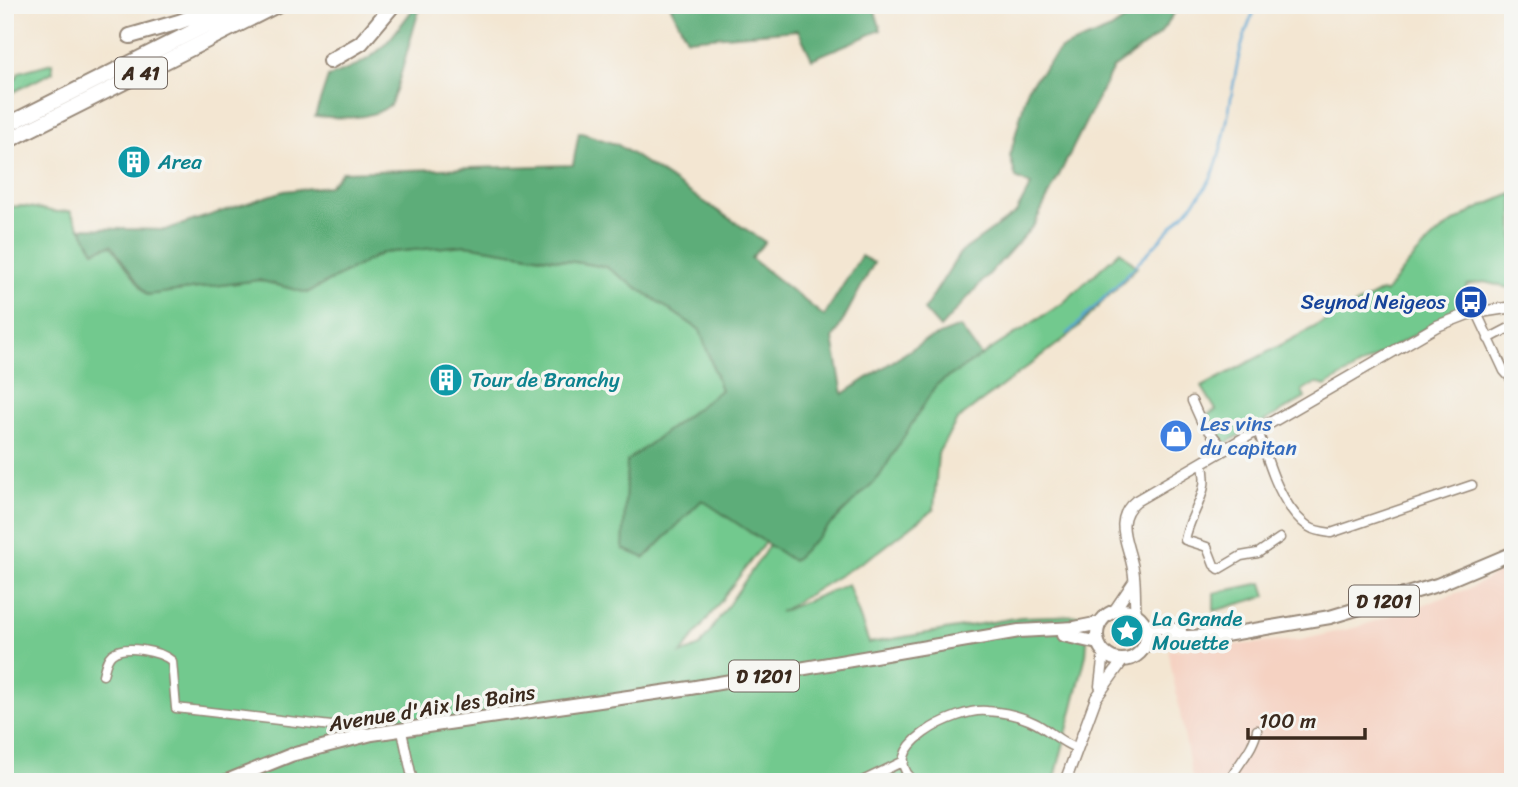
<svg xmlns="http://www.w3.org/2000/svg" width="1518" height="787" viewBox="0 0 1518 787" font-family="Sriracha,sans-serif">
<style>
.built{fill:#f5d2c2}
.green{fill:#72c98e;stroke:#567a56;stroke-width:2}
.forest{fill:#5dad79;stroke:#4c6c4c;stroke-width:2}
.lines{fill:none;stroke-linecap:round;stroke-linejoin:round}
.stream{stroke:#5ba6d3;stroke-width:2.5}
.minor-casing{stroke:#978878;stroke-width:11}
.tertiary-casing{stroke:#978878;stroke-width:13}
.primary-casing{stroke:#978878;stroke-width:16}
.motorway-casing{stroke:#978878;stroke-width:18}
.minor{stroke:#fff;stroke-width:8}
.tertiary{stroke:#fff;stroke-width:10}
.primary{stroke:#fff;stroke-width:12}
.motorway{stroke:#fff;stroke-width:14}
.labels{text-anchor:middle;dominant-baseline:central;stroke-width:7;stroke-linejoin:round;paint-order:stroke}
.shield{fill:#f6f6f2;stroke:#73675e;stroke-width:2}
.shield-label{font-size:19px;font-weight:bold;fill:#3b2a1e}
.culture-label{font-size:21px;fill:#0d838f;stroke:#f6f6f2;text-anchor:start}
.transit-label{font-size:21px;fill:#164399;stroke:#f6f6f2;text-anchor:end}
.shop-label{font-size:21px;fill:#366cbe;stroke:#f6f6f2;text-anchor:start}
.street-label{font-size:21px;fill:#3b2a1e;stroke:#f6f6f2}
</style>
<rect width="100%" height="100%" fill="#f6f6f2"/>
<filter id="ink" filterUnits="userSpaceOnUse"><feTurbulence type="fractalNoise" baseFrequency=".0143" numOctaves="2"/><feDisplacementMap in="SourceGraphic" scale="14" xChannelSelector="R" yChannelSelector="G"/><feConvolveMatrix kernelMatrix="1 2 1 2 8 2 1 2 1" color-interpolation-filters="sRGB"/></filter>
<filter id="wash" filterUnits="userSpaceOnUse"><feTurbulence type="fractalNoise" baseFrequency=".00686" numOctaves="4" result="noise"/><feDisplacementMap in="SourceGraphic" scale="28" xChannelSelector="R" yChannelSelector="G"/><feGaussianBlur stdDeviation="1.57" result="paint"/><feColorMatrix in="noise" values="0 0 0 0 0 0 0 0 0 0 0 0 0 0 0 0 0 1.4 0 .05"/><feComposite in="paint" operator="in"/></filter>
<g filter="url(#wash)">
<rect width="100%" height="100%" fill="#f3e6d2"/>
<path class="built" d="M 1513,563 L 1513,782 L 1193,782 L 1168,650 L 1301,640 L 1358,627 L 1471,588 Z"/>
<path class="green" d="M 52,63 L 53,72 L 11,93 L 5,92 L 5,83 L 16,79 L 19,72 Z
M 1513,194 L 1513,289 L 1484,282 L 1467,285 L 1460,309 L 1325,386 L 1317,383 L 1302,390 L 1305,398 L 1226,443 L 1203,417 L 1216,410 L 1202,387 L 1382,291 L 1385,293 C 1425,240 1449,217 1513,194 Z
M 23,206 L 57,212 L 70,211 L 94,251 L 111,245 L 147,295 L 259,280 L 307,293 L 382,253 L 466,245 L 606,267 L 700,330 L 721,390 L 627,461 L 646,557 L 702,499 L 765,542 L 681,654 L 700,646 L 764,553 L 822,451 L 936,385 L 1063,303 L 1120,251 L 1137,267 L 1072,333 L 957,420 L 938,453 L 934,509 L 878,552 L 780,612 L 848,584 L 869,643 L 1021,617 L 1089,615 L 1086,655 L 1054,782 L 5,782 L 5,207 Z
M 1262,583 L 1266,596 L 1214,611 L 1214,593 Z"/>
<path class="forest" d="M 416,5 L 421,5 C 415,20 395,101 390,105 C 370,121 338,118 315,116 L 328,77 C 377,61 386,45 416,5 Z
M 670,5 L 873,5 L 881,30 L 812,59 L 798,30 L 687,39 Z
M 1132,5 L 1180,5 L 1159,35 L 1113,68 L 1034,225 L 940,328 L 924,310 L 960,253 L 1016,213 L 1031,185 L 1016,178 L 1010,156 L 1028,87 L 1061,49 L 1111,29 L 1127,18 Z
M 579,132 L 618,145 L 765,242 L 751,258 L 824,316 L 861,256 L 874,263 L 833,339 L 843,394 L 924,341 L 960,327 L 981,356 L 936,385 L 879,477 L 793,561 L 702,500 L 645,558 L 623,549 L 627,461 L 721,390 L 700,330 L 606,267 L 466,245 L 382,253 L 307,293 L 259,280 L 147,295 L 111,245 L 94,251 L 81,228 L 165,230 L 284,191 L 329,186 L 342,172 L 573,165 Z"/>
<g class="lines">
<path class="stream" d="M 1067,334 C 1103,299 1139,264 1172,226 C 1187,210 1206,192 1214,171 C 1234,116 1230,58 1257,5"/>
</g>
</g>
<g filter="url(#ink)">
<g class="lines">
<defs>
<path id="minor" d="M 1477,313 L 1504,371 L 1513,381
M 1488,339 L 1513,326
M 1192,401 L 1201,421 L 1225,450
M 1258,430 C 1268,462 1280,507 1309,527 C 1315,531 1324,532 1331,533 L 1472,485
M 1202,463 C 1212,493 1190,511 1185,540 L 1207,547 L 1214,565 L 1219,569 L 1241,556 L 1258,553 L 1280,538
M 103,675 C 105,668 106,659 112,654 C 125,644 160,651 172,661 L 176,708 L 340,727 L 369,733
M 403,736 L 413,782
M 860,782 L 904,761
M 916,782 C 871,750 958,707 987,711 C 1003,712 1021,716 1035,723 C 1049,730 1060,742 1076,748
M 1229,782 C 1237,764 1254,749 1257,730"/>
<path id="tertiary" d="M 1114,611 L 1133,583
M 1136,614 C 1134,599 1136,583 1133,569 C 1129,544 1112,520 1136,501 L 1437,326 L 1468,314 L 1513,307
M 1100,686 L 1104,652
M 1065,782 L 1096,698 L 1123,660"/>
<path id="primary" d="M1097 635a25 25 0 1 1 50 0a25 25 0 1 1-50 0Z
M 1145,624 L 1180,631
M 1063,635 L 1098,643
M 1146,644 L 1169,638 L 1225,635 L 1330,617 L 1437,585 L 1513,553
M 224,782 L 291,755 L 372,734 L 690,688 L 1019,631 L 1075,628 L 1100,623"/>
<path id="motorway" d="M 130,36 L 179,22 L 224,5
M 330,61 L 361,43 L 393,5
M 5,126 L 246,5
M 5,142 L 277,5"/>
</defs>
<use href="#minor" class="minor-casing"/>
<use href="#tertiary" class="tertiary-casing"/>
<use href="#primary" class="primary-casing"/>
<use href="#motorway" class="motorway-casing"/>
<use href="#minor" class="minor"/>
<use href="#tertiary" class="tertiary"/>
<use href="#primary" class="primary"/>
<use href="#motorway" class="motorway"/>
</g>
</g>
<defs>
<symbol id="building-disc" viewBox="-11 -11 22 22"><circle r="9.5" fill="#0f9aa8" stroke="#f6f6f2"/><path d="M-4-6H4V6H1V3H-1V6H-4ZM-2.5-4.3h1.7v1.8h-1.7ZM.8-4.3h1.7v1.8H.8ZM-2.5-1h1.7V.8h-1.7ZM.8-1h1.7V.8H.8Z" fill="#fff"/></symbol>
<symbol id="bus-disc" viewBox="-11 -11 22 22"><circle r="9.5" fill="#1a4fb4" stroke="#f6f6f2"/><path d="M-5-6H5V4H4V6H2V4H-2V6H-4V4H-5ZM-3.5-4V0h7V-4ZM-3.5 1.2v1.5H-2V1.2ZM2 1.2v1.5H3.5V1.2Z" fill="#fff"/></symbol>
<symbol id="shop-disc" viewBox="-11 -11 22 22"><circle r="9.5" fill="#3f7fe0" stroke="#f6f6f2"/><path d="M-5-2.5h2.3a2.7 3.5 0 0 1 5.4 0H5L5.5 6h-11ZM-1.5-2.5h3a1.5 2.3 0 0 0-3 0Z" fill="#fff"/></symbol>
<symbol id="sight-disc" viewBox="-11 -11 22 22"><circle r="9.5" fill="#0f9aa8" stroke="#f6f6f2"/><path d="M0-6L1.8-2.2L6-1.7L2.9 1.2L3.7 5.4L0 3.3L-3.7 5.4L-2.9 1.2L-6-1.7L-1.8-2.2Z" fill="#fff"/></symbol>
</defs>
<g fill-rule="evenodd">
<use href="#building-disc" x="115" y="143" width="38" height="38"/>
<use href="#bus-disc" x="1452" y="283" width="38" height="38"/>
<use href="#building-disc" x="427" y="361" width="38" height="38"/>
<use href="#shop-disc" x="1157" y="417" width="38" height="38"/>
<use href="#sight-disc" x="1108" y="612" width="38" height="38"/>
</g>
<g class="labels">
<g class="shield">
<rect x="115" y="57.5" width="52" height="31" rx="5"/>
<rect x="1349" y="585.5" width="70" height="31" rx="5"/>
<rect x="729" y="660.5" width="70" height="31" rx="5"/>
</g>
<g class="shield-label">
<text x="141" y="73">A 41</text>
<text x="1384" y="601">D 1201</text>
<text x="764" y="676">D 1201</text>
</g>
<g class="culture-label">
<text x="158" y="162">Area</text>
<text x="471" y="380">Tour de Branchy</text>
<text x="1152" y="619">La Grande<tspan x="1152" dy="24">Mouette</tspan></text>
</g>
<g class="transit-label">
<text x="1446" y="302">Seynod Neigeos</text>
</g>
<g class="shop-label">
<text x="1200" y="424">Les vins<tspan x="1200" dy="24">du capitan</tspan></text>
</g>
<g class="street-label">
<text transform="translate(432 708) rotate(-9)">Avenue d'Aix les Bains</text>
</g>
</g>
<rect width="1518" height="787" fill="none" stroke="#f6f6f2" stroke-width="28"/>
<path d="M1248 728v10h117v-10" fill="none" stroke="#3b2a1e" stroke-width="3.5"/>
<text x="1259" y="728" font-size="21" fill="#3b2a1e" stroke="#f6f6f2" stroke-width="5" paint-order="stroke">100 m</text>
</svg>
